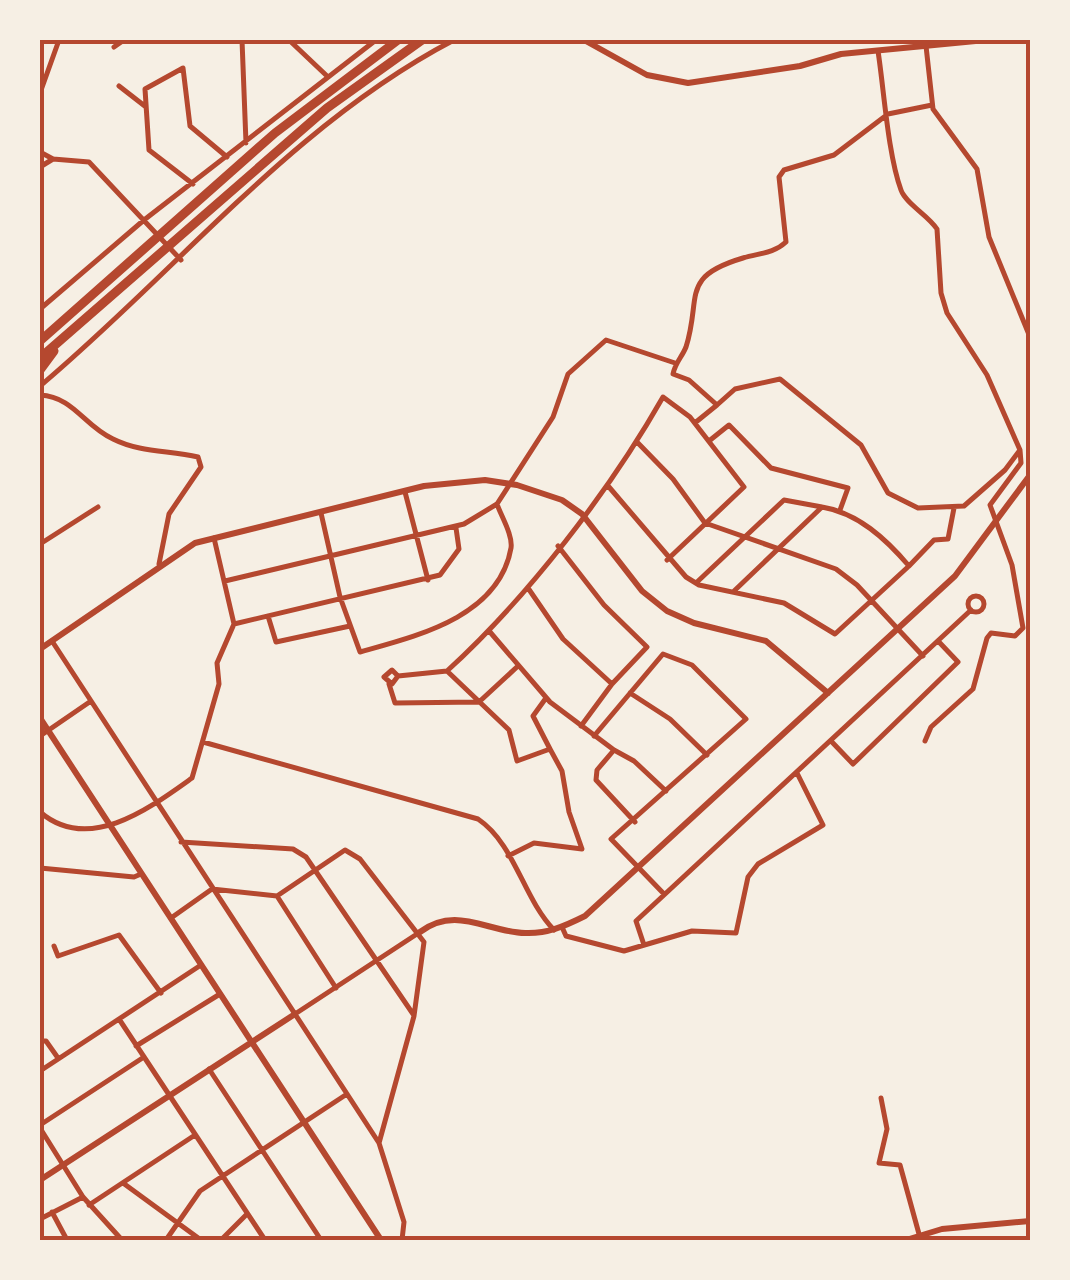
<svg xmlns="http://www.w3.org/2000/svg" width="1070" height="1280" viewBox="0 0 1070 1280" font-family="Inter,sans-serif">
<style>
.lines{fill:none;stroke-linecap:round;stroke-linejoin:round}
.minor{stroke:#b5482f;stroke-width:5}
.tertiary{stroke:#b5482f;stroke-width:6}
.trunk{stroke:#b5482f;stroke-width:9}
.neatline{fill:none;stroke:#b5482f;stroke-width:4}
</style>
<rect width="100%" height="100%" fill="#f6efe4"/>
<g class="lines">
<path class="minor" d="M 242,40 L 246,143
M 289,40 L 327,76
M 926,46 L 933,109 L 977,169 L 989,237 L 1030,337
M 114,47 L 124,40
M 878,51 C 884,90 888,155 901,190 C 906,204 928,215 937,229 L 941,293 L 947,313 L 987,375 L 1020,450 L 1005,470 L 964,506 L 918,508 L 888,493 L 861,445 L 780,379 L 735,389 L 717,405 L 689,380 L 673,374 C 675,363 682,357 686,347 C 702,297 679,277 743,258 C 759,253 773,254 786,242 L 779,177 L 784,170 L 834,155 L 888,114 L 932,105
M 119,86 L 146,107
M 40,93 L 59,40
M 40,152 L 53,159 L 89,162 L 181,260
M 40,167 L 53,159
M 193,184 L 149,150 L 145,89 L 183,68 L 190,126 L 227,157
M 40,309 L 144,220 L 376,40
M 40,386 C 178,270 293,124 454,40
M 40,395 C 74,397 84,426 113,439 C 141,453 169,450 198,457 L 201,467 L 169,514 L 159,564
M 696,422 L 717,405
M 709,441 L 729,425 L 771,468 L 848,488 L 840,510
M 637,442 L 673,479 L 705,523 L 836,569 L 857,585 L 923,656
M 609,487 L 686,577 L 699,585 L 784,603 L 835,634 L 909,566 C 886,539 858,513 822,507 L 733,592
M 405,492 L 428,580
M 321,513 L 340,597 L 360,652 C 417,636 499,617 511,548 C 513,535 501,516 497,504
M 40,544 L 98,507
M 558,546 L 604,605 L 647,647 L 612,684 L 581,726
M 909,566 L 934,540 L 948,539 L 954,508
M 225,581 L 464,524 L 497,504 L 553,417 L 568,374 L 606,340 L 675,363
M 696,583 L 784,500 L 822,507
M 528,588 L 563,639 L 612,684
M968 604a8 8 0 1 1 16 0a8 8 0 1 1-16 0Z
M 268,616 L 276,642 L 350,626
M 234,624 L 440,575 L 459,549 L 456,528
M 490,632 L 550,702 L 614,750 L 597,770 L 596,780 L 635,822
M 52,641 L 379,1143
M 398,676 L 392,684 L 384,677 L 392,670 L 398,676 L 447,671
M 389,684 L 395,703 L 479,702 L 518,666
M 630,693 L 670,719 L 707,755
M 546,698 L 533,716 L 550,749
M 40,736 L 91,701
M 594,736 L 663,654 L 692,665 L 746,719 L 611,839 L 664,894
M 831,741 L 853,764 L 958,662 L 939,642
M 925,741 L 931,727 L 973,689 L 987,638 L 991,633 L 1015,636 L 1023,628 L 1012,565 L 990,505 L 1021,463 L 1020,450
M 203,742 L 478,819 C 515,844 523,898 554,930
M 614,750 L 634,761 L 666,791
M 40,812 C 89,854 150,808 192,778 L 219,684 L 217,663 L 234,624 L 214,538
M 181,842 L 293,849 L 306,857 L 413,1014
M 508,856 L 534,843 L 582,849 L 569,812 L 562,771 L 550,749 L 517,761 L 509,730 L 447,671 C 527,598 609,492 663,397 L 690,417 L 744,487 L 667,560
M 40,868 L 134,877 L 141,874
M 171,918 L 212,889 L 277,896
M 562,927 L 566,936 L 624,951 L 692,931 L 736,933 L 748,877 L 758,864 L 823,825 L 797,773
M 644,945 L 636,921 L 971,610
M 54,946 L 58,956 L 119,935 L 161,993
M 336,988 L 277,896 L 345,850 L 360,859 L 424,942 L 414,1016 L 379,1143 L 404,1222 L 402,1240
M 295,1014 L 420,932
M 119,1019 L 265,1240
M 40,1041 L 46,1041 L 58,1058
M 136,1046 L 220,994
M 209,1069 L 321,1240
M 40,1071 L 201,965
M 881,1098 L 887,1129 L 879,1163 L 900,1165 L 919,1234
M 40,1125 L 144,1057
M 40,1128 L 83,1197 L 122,1240
M 123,1183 L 201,1240
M 89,1205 L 195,1135
M 52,1212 L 67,1240
M 40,1219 L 83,1197
M 166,1240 L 200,1191 L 347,1094
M 221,1240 L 247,1214"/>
<path class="tertiary" d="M 584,40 L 647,75 L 688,83 L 800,66 L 841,54 L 986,40
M 40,649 L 195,543 L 424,486 L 485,480 L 517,485 L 562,500 L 582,514 L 642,591 L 667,611 L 694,623 L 766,641 L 828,693
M 40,718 L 381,1240
M 420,932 C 456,905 487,932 525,933 C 547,934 565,926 585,916 L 955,576 L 1030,475
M 40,1180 L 295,1014
M 906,1240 L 942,1229 L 1030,1221"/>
<path class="trunk" d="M 40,341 L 275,133 L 398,40
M 40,358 L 327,108 L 422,40
M 40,370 L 54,351"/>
</g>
<rect width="1070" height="1280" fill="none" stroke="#f6efe4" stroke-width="85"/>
<rect x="42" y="42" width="986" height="1196" class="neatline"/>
</svg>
